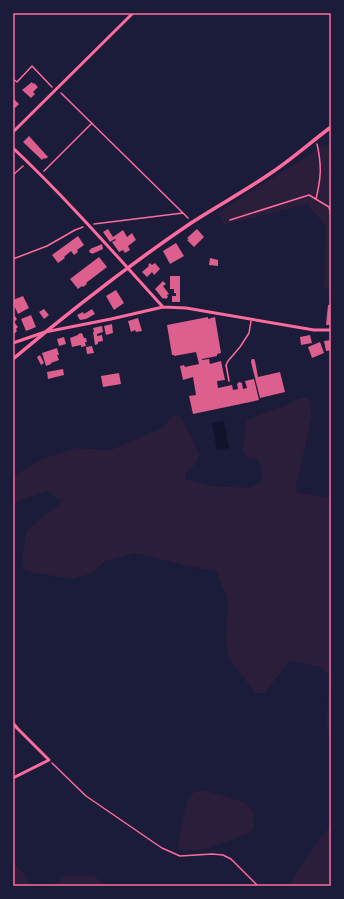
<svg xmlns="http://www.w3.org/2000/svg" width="344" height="899" viewBox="0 0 344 899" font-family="'Fira Sans Condensed',sans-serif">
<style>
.green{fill:#2a1e3b}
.water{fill:#12122b}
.building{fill:#dd5f8e}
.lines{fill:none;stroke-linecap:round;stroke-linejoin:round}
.path{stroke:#ff6b9d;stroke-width:1.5}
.service{stroke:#ff6b9d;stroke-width:1.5}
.minor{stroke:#ff6b9d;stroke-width:3}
.tertiary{stroke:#ff6b9d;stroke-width:3.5}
.neatline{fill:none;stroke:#ff6b9d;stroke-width:1.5}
</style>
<rect width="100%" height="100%" fill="#1b1b3a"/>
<path class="green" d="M 323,146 L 331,146 L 331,288 L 324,289 L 326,226 L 307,204 L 224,225 L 217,213 Z
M 300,398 L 309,398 L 312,417 L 296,486 L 297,492 L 328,498 L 331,497 L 331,740 L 327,727 L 329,676 L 321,667 L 289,661 L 265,693 L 255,693 L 229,658 L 226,642 L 228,600 L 216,571 L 193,567 L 136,553 L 105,561 L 91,574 L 71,579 L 25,571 L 22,558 L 27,530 L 45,515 L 56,507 L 61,501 L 47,491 L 13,503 L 13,476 L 42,459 L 76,448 L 111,450 L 162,428 L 172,417 L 179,415 L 191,437 L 199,455 L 196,463 L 185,474 L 185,479 L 211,486 L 250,488 L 262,481 L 261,465 L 257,459 L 248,458 L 243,452 L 246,422 L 260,414 L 285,406 Z
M 204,790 L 244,802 L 250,807 L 253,812 L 254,828 L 250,833 L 202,850 L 184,851 L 178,846 L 187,801 L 194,792 Z
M 331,827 L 331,886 L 289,886 L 304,861 L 326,831 Z
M 13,859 L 13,861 L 25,875 L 31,886 L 13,886 Z
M 93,875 L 103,883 L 103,886 L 53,886 L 65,876 Z"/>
<path class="water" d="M 224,421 L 229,448 L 217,450 L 212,423 Z"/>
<path class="building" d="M 32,82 L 33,84 L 34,83 L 38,87 L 33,92 L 35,94 L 31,98 L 22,90 Z
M 13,98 L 19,104 L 15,108 L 14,107 L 13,108 Z
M 29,136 L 48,157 L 45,159 L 44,158 L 42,160 L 23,142 Z
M 108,229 L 113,237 L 123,230 L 127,237 L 132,233 L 136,240 L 128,246 L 130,250 L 125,253 L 123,250 L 119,252 L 112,242 L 116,240 L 115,239 L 110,242 L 103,232 Z
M 197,229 L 204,237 L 194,247 L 187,240 L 189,239 L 187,238 Z
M 78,236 L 84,245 L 77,250 L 78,252 L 74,255 L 71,251 L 64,257 L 65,258 L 58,263 L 52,255 Z
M 176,243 L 184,256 L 170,264 L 163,251 Z
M 102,244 L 103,249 L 92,254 L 92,253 L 90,253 L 89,250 L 91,250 L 90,249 Z
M 99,257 L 107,267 L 86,283 L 87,284 L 83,287 L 82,286 L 78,289 L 70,279 Z
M 210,258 L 218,260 L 218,266 L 209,265 Z
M 150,263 L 152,265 L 155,263 L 160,269 L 154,275 L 152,272 L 147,277 L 142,272 L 149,266 L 148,265 Z
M 170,276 L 180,276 L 180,302 L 172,302 L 172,296 L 176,296 L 176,293 L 174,293 L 174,289 L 170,289 Z
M 163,281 L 166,284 L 163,286 L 169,294 L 167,295 L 168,297 L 166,299 L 164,298 L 163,299 L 155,289 Z
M 116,290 L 124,303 L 114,310 L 106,296 Z
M 23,296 L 29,308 L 18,314 L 13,303 L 13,300 Z
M 328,305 L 331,305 L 331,325 L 326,325 Z
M 44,309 L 49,315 L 44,319 L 39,312 Z
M 92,309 L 95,314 L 86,319 L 80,320 L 77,315 L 83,312 L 84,314 Z
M 14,315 L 17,319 L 14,322 L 18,327 L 16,329 L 17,331 L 14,334 L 13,333 L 13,316 Z
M 31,315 L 36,327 L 26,331 L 21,319 Z
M 208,317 L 208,319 L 215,317 L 221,353 L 217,354 L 217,356 L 202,359 L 202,360 L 209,359 L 210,364 L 221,361 L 225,380 L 217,381 L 218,388 L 232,385 L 233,390 L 238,389 L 237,384 L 239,382 L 242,383 L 243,389 L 247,388 L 245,381 L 254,379 L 259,400 L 193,414 L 189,396 L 196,395 L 193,377 L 183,380 L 180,366 L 184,365 L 185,367 L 199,364 L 196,352 L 174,356 L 174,355 L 172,355 L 167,325 Z
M 138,318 L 142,331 L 136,332 L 135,330 L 131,332 L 128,321 Z
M 112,324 L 113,333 L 106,335 L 104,326 Z
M 102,326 L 103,332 L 97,334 L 97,336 L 102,335 L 103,341 L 98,342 L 98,344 L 95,345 L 93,332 L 94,332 L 93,328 Z
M 82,333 L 84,338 L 86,338 L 87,342 L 85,342 L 86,346 L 81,347 L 81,345 L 72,347 L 70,338 L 78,335 L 78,334 Z
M 310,335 L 312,343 L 301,345 L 300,337 Z
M 64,337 L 66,344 L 59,346 L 57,339 Z
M 331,340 L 331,350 L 326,351 L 324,341 Z
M 320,342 L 324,353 L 312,358 L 308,347 Z
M 92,346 L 94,353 L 87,354 L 86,347 Z
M 57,348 L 59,355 L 57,355 L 59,360 L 51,363 L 51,364 L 46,366 L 42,353 Z
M 40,355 L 44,363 L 41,365 L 37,357 Z
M 252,359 L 254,359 L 255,361 L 258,377 L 280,372 L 285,392 L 260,398 L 251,362 L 251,361 Z
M 63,369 L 64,375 L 48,379 L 47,372 Z
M 119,373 L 121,384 L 103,387 L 101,376 Z"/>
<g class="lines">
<path class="path" d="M 13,79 L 17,82 L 32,66 L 52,87
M 61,93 L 183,213
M 44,171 L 92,123
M 13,175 L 23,166
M 316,199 C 321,178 322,166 317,144
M 331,205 L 329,207 L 331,216
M 230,220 L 309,195 L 329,207
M 94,224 L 183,213 L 188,218
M 13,259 L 47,246 L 75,230 L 83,227
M 52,763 L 86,796 L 156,844 L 162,848 L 180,856 L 212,854 L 223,855 L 231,859 L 258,886"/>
<path class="service" d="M 229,381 L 226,365 L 228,361 L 240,347 L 249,333 L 251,321"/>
<path class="minor" d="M 13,132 L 133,13
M 13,148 C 66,198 114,253 163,307
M 13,343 L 45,332 L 111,319 L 163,307 L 186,308 L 314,330 L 331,330
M 13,723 L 17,728 L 49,760 L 13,778"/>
<path class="tertiary" d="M 13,359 C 70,311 129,265 191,223 C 217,206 245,191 271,173 C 292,159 311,142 331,127"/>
</g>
<rect width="344" height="899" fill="none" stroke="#1b1b3a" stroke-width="28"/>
<rect x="14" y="14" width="316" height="871" class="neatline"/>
</svg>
